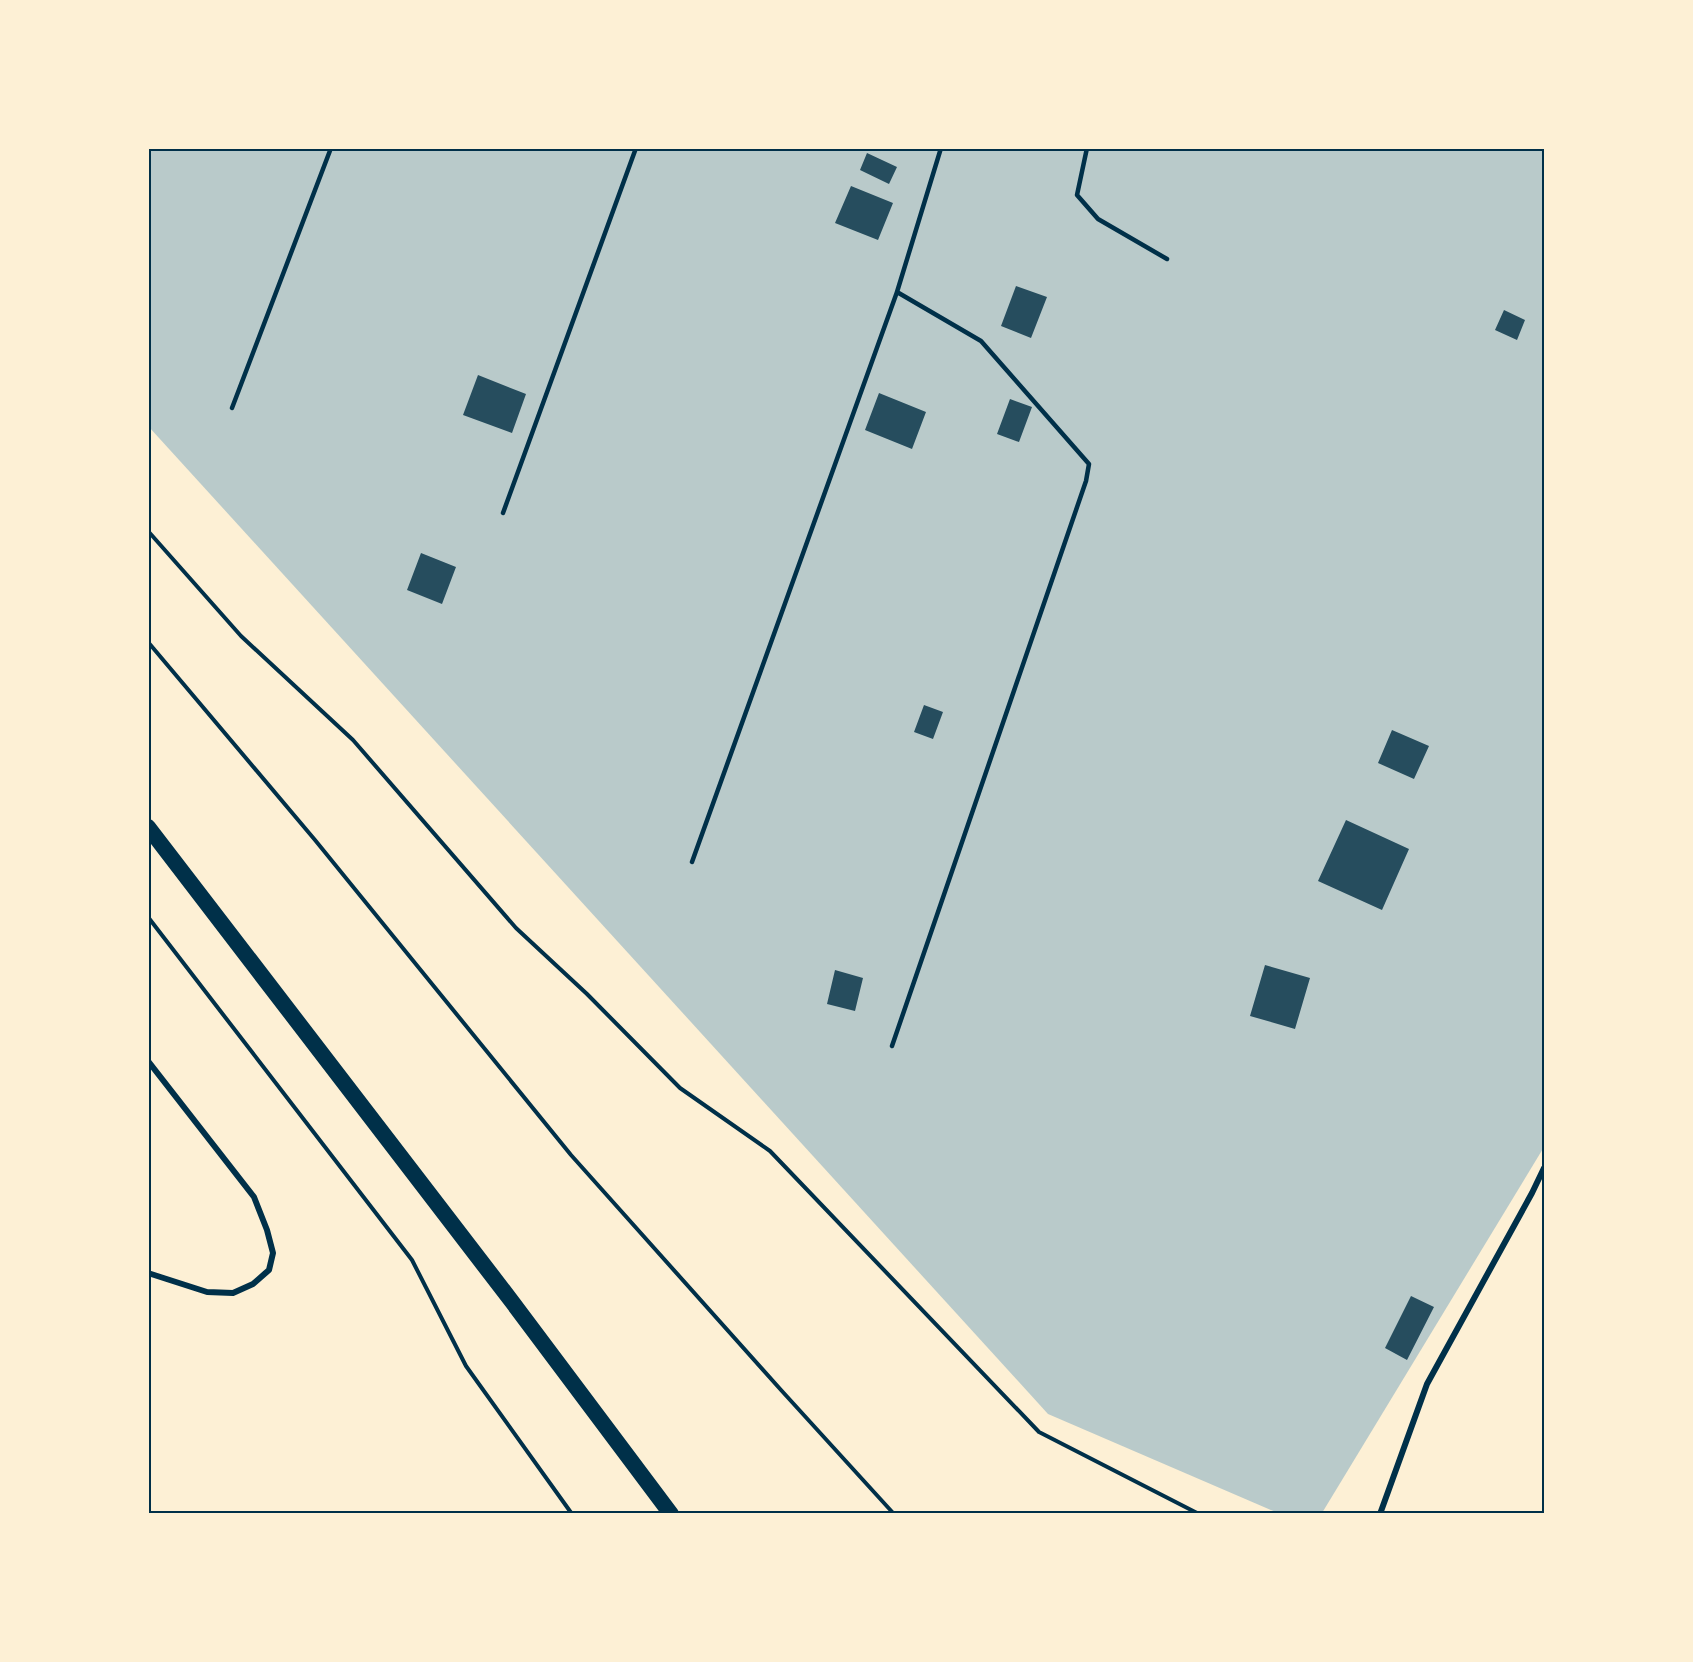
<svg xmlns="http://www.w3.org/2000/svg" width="1693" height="1662" viewBox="0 0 1693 1662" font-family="'Noto Sans',sans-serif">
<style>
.green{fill:#b9caca}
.building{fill:#264d5e}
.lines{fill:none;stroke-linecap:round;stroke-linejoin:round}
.path{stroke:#003049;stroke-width:4}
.service{stroke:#003049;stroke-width:4.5}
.minor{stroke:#003049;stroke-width:6}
.trunk{stroke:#003049;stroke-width:16}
.neatline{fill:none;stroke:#003049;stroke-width:2}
</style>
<rect width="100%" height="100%" fill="#fdf0d5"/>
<path class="green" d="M 149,149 L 1544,149 L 1544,1147 L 1322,1513 L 1278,1513 L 1048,1414 L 149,427 Z"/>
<path class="building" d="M 867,153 L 897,167 L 889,184 L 860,170 Z
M 851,186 L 893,203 L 878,240 L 835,223 Z
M 1016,286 L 1047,297 L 1031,338 L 1001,326 Z
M 1504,310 L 1525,320 L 1517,340 L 1495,330 Z
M 478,375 L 526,394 L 512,433 L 463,415 Z
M 879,393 L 926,412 L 912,449 L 865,430 Z
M 1010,399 L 1032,407 L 1019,442 L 997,434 Z
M 421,553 L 456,567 L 442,604 L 407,590 Z
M 924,705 L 943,712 L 933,739 L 914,732 Z
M 1392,730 L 1429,746 L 1414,779 L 1378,763 Z
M 1346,820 L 1409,849 L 1382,910 L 1318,881 Z
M 1265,965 L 1310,978 L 1295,1029 L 1250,1016 Z
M 835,970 L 863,978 L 855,1011 L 827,1004 Z
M 1411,1296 L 1434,1307 L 1407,1360 L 1385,1348 Z"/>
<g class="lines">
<path class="path" d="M 148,531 L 241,636 L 353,740 L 516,928 L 587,994 L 680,1088 L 770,1151 L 1039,1432 L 1199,1514
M 148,642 L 315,840 L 571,1155 L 781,1390 L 894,1514
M 148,917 L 412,1260 L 466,1366 L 572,1514"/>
<path class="service" d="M 1087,148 L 1077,195 L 1098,219 L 1167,259
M 232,408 L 331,148
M 503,513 L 636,148
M 692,862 L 897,292 L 941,148
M 892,1046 L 1086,481 L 1089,464 L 981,341 L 897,292"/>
<path class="minor" d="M 148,1061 L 254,1197 L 267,1230 L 273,1253 L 269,1270 L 253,1284 L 233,1293 L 207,1292 L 148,1273
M 1380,1514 L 1427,1384 L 1532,1193 L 1544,1168"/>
<path class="trunk" d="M 148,827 L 513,1303 L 671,1514"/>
</g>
<rect width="1693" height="1662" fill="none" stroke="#fdf0d5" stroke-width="300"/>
<rect x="150" y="150" width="1393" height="1362" class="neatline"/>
</svg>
